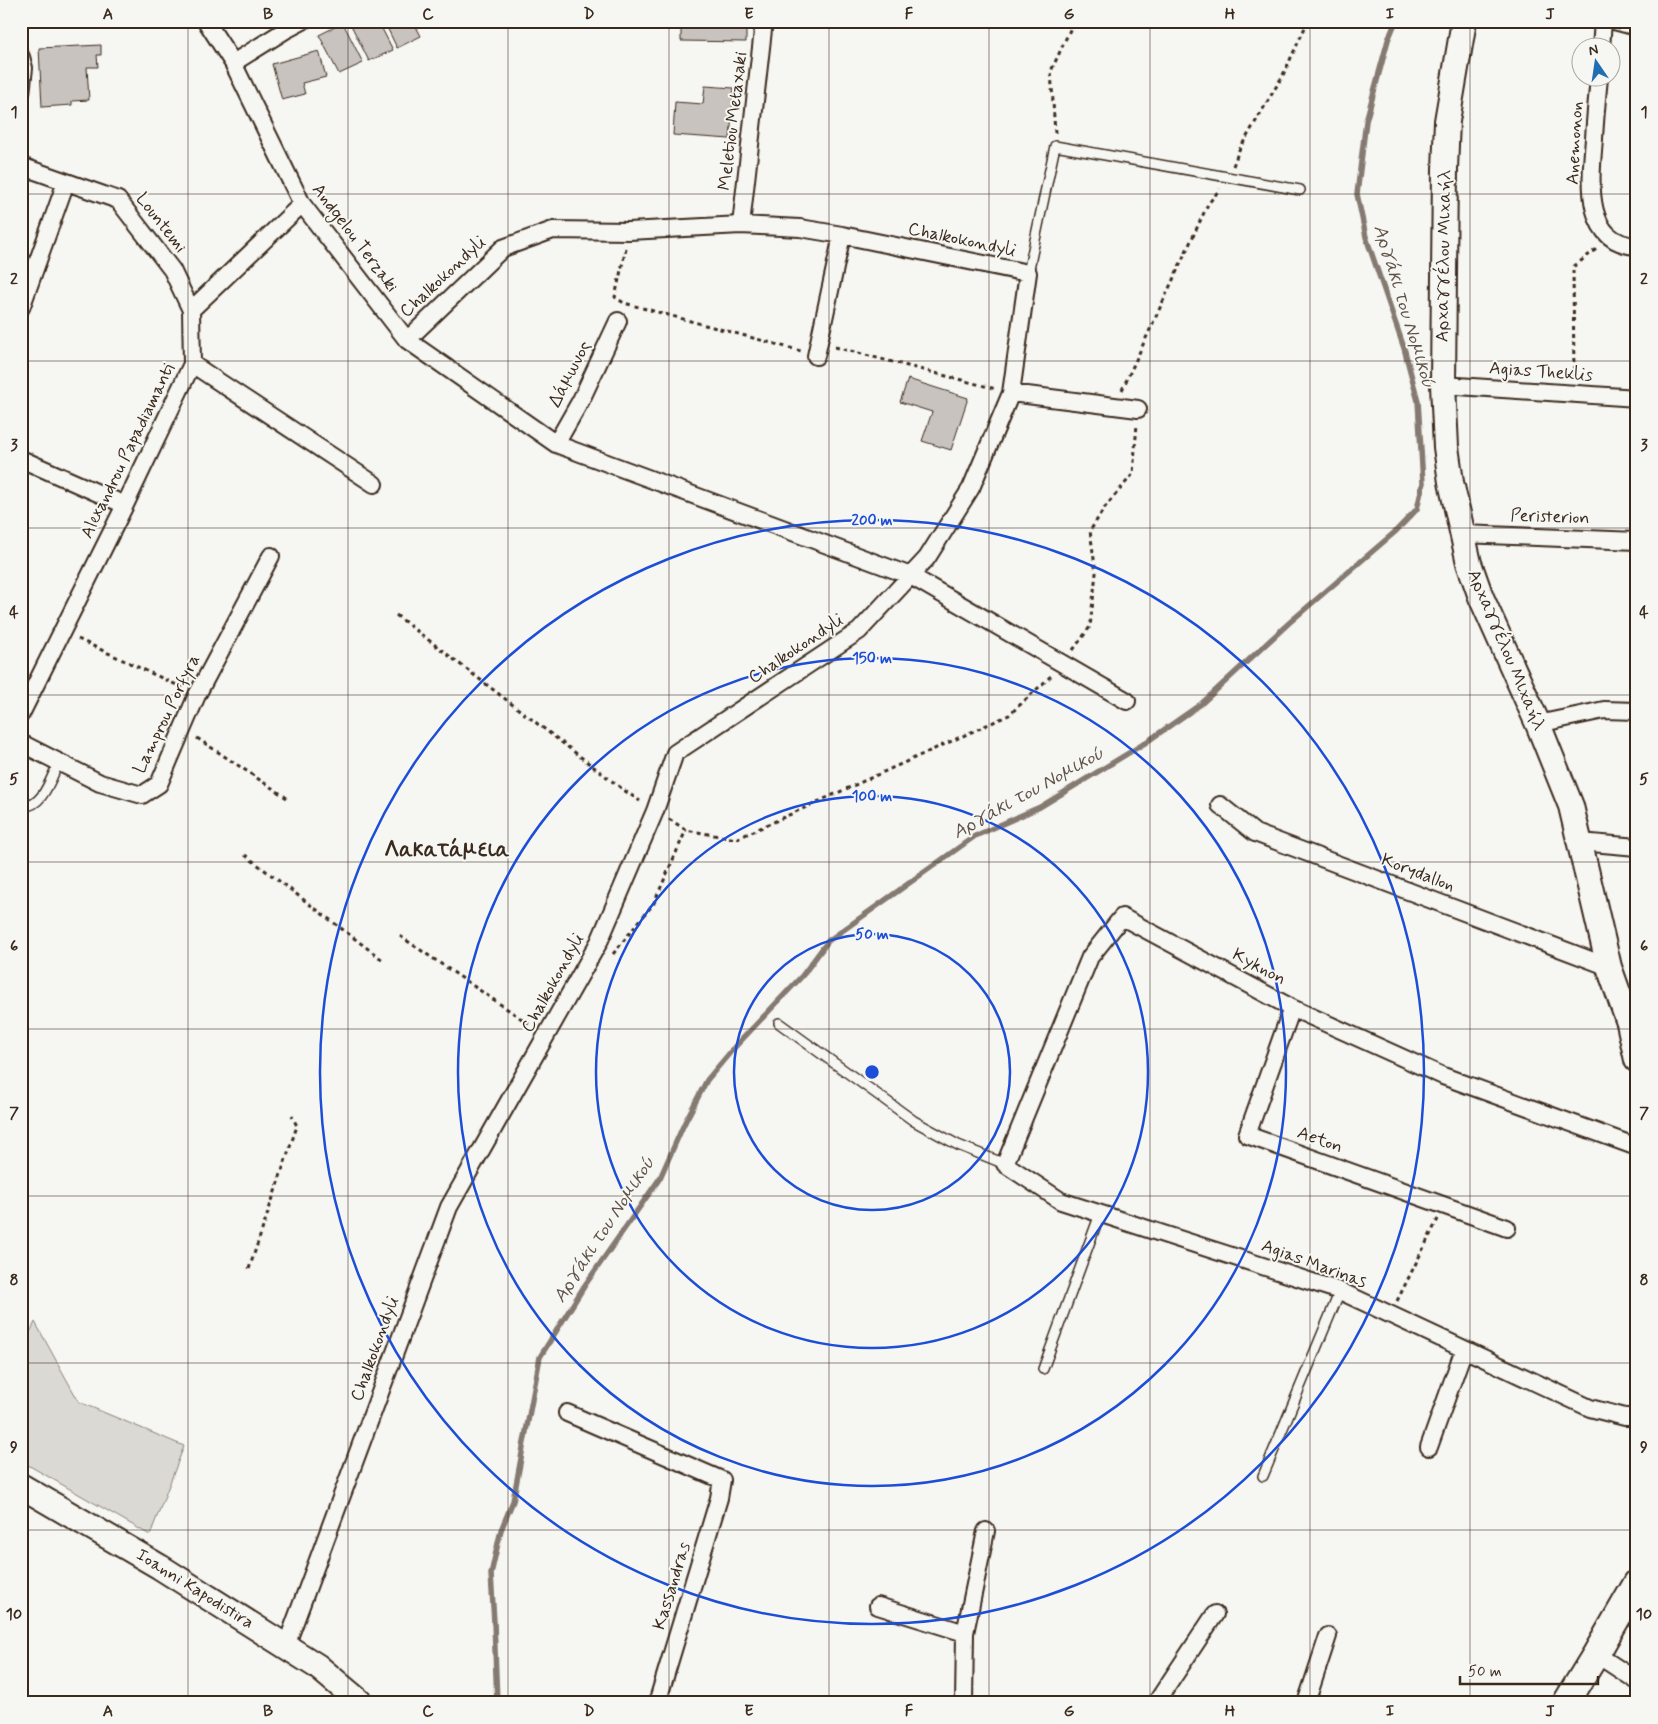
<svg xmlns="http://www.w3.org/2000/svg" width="1658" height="1724" viewBox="0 0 1658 1724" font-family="Mynerve,sans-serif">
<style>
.green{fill:#dad9d3;stroke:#8a8278}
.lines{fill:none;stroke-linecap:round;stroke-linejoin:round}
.stream{stroke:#857a71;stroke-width:5.5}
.building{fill:#c8c3be;stroke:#3b2a1e}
.lane-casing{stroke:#3b2a1e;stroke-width:12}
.street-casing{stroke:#3b2a1e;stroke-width:20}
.secondary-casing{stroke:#3b2a1e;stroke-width:28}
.primary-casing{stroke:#3b2a1e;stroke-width:30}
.path{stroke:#3b2a1e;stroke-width:3;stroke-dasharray:4 4;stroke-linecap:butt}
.lane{stroke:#f6f6f2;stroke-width:9}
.street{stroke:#f6f6f2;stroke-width:16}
.secondary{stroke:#f6f6f2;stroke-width:24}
.primary{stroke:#f6f6f2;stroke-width:26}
.grid{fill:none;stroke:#3b2a1e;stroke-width:1;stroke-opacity:0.55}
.ring{fill:none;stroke:#1d4ed8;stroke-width:2.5}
.labels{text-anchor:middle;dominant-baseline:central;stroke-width:4;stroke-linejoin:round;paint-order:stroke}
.street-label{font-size:18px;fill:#3b2a1e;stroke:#f6f6f2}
.water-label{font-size:19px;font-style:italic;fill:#605248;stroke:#f6f6f2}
.district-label{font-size:22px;font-weight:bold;fill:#3b2a1e;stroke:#f6f6f2}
.centre{fill:#1d4ed8;stroke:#f6f6f2;stroke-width:2.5}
.ring-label{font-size:15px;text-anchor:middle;font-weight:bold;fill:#1d4ed8;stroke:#f6f6f2;stroke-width:4;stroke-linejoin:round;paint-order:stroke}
.neatline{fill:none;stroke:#3b2a1e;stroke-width:2}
.grid-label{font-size:16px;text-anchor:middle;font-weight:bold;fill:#3b2a1e}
</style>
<rect width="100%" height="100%" fill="#f6f6f2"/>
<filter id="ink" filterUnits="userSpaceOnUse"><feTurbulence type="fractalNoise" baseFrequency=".02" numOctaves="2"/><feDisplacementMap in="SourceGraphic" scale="10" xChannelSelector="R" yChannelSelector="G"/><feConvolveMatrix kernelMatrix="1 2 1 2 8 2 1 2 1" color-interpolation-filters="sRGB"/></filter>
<g filter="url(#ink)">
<path class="green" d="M 35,1322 L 79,1402 L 184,1446 L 150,1535 L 21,1461 L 21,1351 Z"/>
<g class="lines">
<path class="stream" d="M 497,1703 L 494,1622 L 491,1574 L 501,1530 L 513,1501 L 540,1357 L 585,1285 L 660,1178 L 684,1124 L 707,1080 L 733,1049 L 802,976 L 828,941 L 975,836 L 1040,807 L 1145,743 L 1201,704 L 1290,622 L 1395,532 L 1417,509 L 1423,483 L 1418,401 L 1404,348 L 1366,237 L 1357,194 L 1366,121 L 1388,40 L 1396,21"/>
</g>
<path class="building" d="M 349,21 L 378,21 L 393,50 L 369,61 Z
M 384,21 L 413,21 L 421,36 L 397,48 Z
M 681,21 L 746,21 L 746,42 L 681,41 Z
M 343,23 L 363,63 L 339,74 L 319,35 Z
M 101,45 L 101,55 L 97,55 L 98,67 L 87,67 L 89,100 L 72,101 L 72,105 L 42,107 L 39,48 Z
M 319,51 L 326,77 L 302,83 L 305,94 L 282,100 L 272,64 Z
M 705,86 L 734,88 L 730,139 L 673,135 L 675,102 L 703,104 Z
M 908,379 L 968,398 L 951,450 L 922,441 L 932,412 L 900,402 Z"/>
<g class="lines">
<defs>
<path id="lane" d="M 1028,273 L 1055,146 L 1300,190
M 21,806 C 43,809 51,777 59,762
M 779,1023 L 914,1121 L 958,1145 L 1005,1164
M 1043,1369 L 1100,1214
M 1263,1476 L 1340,1291"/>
<path id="street" d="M 206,21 L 233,63 L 302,204 L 407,340 L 556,444 L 911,576 L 1127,701
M 1614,21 L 1637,27
M 1601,48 L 1603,21
M 21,57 L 24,68 L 21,93
M 233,63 L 284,31 L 303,21
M 1599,78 C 1597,98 1595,119 1594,139 C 1591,177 1582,243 1637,246
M 21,166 L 118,200 L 172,270 L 191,310
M 741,225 L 764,21
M 21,308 L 66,182
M 816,356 L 842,235
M 192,364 L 374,484
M 1443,385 L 1637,398
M 1011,393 L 1138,409
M 556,444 L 581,400 L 618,321
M 21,459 L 125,505
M 1462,534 L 1637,541
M 21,714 L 125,505 L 192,364 L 191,310 L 302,204
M 1538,724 L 1604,710 L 1637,711
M 21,743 L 100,783 L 142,795 L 159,784 L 197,695 L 271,556
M 1220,805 L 1255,833 L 1609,967
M 1580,842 L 1637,847
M 1292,1008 L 1247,1135 L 1507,1228
M 1637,1147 L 1443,1076 L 1292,1008 L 1122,917 L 1090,957 L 1005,1164 L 1061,1201 L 1340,1291 L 1590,1408 L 1625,1417 L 1637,1417
M 567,1413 L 722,1480 L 719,1498 L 657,1703
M 1429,1447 L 1464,1349
M 878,1606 L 965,1633
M 286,1646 L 449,1207 L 599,942 L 655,811 L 675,753 L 859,631 L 927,558 L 971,488 L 1011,393 L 1028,273 L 842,235 L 800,228 L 741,225 L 629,231 L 553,230 L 503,248 L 407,340
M 1596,1654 L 1637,1681
M 964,1703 L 965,1633 L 986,1531
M 1156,1703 L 1215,1614
M 1306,1703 L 1328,1636"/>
<path id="secondary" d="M 1464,21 L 1447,121 L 1445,169 L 1443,385 L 1446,447 L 1451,482 L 1469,563 L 1481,597 L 1538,724 L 1571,806 L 1609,967 L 1629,1023 L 1637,1060
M 21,1486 L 160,1567 L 317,1666 L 361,1703"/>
<path id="primary" d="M 1566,1703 L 1596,1654 L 1637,1583"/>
</defs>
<use href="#lane" class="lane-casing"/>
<use href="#street" class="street-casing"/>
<use href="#secondary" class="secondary-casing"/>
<use href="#primary" class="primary-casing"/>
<path class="path" d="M 1055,133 L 1051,71 L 1074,21
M 1233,166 L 1239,150 L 1283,75 L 1308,21
M 626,248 L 615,297 L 624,303 L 801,351
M 835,347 L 996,389
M 1574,378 L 1573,267 L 1599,247
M 1122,390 L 1208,204 L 1220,189
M 396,615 L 625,791 L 640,801
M 78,639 L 183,688
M 1073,650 L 1090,627 L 1096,573 L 1090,531 L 1105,507 L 1133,474 L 1137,424
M 197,738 L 290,800
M 669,819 L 686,830 L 736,839 L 1009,715 L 1051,676
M 245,855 L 384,961
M 400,936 L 532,1026
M 613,954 L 654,903 L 686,830
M 249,1269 L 297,1126 L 292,1116
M 1397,1301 L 1438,1219"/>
<use href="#lane" class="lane"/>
<use href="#street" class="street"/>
<use href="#secondary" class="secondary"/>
<use href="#primary" class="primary"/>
</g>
</g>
<path class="grid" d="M 188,21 L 188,1703M 348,21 L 348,1703M 508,21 L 508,1703M 669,21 L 669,1703M 829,21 L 829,1703M 989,21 L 989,1703M 1150,21 L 1150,1703M 1310,21 L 1310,1703M 1470,21 L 1470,1703M 21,194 L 1637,194M 21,361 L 1637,361M 21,528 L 1637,528M 21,695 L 1637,695M 21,862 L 1637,862M 21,1029 L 1637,1029M 21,1196 L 1637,1196M 21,1363 L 1637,1363M 21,1530 L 1637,1530"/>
<g class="ring">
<circle cx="872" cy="1072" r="138"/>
<circle cx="872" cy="1072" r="276"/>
<circle cx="872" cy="1072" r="414"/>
<circle cx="872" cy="1072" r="552"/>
</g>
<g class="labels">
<g class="street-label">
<text transform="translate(733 121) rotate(-83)">Meletiou Metaxaki</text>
<text transform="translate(1575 143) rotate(-87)">Anemonon</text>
<text transform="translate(161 223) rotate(52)">Lountemi</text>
<text transform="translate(355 238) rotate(53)">Andgelou Terzaki</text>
<text transform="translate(962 240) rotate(12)">Chalkokondyli</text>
<text transform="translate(1444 256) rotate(-89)">Αρχαγγέλου Μιχαήλ</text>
<text transform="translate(443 277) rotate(-43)">Chalkokondyli</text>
<text transform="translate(1541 372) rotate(4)">Agias Theklis</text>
<text transform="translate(570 374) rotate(-63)">Δάμωνος</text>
<text transform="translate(128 451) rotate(-64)">Alexandrou Papadiamanti</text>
<text transform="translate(1550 517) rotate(2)">Peristerion</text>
<text transform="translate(796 649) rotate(-34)">Chalkokondyli</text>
<text transform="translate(1506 650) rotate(67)">Αρχαγγέλου Μιχαήλ</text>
<text transform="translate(167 714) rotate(-64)">Lamprou Porfyra</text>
<text transform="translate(1418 873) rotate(21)">Korydallon</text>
<text transform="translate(1259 967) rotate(28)">Kyknon</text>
<text transform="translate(553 983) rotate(-61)">Chalkokondyli</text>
<text transform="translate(1320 1140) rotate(20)">Aeton</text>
<text transform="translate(1314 1264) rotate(20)">Agias Marinas</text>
<text transform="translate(375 1349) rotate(-70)">Chalkokondyli</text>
<text transform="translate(672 1586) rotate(-73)">Kassandras</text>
<text transform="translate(195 1589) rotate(32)">Ioanni Kapodistira</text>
</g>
<g class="water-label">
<text transform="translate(1404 306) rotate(73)">Αργάκι του Νομικού</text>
<text transform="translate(1028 793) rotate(-29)">Αργάκι του Νομικού</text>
<text transform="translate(604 1230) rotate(-57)">Αργάκι του Νομικού</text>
</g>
<g class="district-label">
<text x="447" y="850">Λακατάμεια</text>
</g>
</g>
<circle cx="872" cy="1072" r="8" class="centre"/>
<g class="ring-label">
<text x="872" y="525">200 m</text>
<text x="872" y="663">150 m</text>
<text x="872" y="801">100 m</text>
<text x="872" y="939">50 m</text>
</g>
<rect width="1658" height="1724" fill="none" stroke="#f6f6f2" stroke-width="55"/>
<g transform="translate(1596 62) rotate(347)"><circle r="24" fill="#f6f6f2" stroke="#aba49d"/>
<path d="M0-4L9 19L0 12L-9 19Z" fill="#1f6fb2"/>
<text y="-8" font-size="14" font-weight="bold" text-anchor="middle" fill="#3b2a1e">N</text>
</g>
<path d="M1460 1676v8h138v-8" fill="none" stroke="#3b2a1e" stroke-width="2.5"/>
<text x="1468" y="1676" font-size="15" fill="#3b2a1e" stroke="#f6f6f2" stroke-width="4" paint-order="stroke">50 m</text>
<rect x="28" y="28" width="1602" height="1668" class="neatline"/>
<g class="grid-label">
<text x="108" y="19">A</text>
<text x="268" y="19">B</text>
<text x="428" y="19">C</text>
<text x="589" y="19">D</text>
<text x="749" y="19">E</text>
<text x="909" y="19">F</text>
<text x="1069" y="19">G</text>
<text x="1230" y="19">H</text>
<text x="1390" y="19">I</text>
<text x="1550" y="19">J</text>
<text x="14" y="117">1</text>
<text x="1644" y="117">1</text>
<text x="14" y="284">2</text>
<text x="1644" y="284">2</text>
<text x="14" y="450">3</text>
<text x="1644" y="450">3</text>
<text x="14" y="617">4</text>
<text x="1644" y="617">4</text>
<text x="14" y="784">5</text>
<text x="1644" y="784">5</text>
<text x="14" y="951">6</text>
<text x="1644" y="951">6</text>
<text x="14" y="1118">7</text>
<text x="1644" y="1118">7</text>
<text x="14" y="1285">8</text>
<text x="1644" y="1285">8</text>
<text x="14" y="1452">9</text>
<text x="1644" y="1452">9</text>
<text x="14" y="1619">10</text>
<text x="1644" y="1619">10</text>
<text x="108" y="1716">A</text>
<text x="268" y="1716">B</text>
<text x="428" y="1716">C</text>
<text x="589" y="1716">D</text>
<text x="749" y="1716">E</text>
<text x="909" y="1716">F</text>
<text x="1069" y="1716">G</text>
<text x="1230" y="1716">H</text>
<text x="1390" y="1716">I</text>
<text x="1550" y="1716">J</text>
</g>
</svg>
